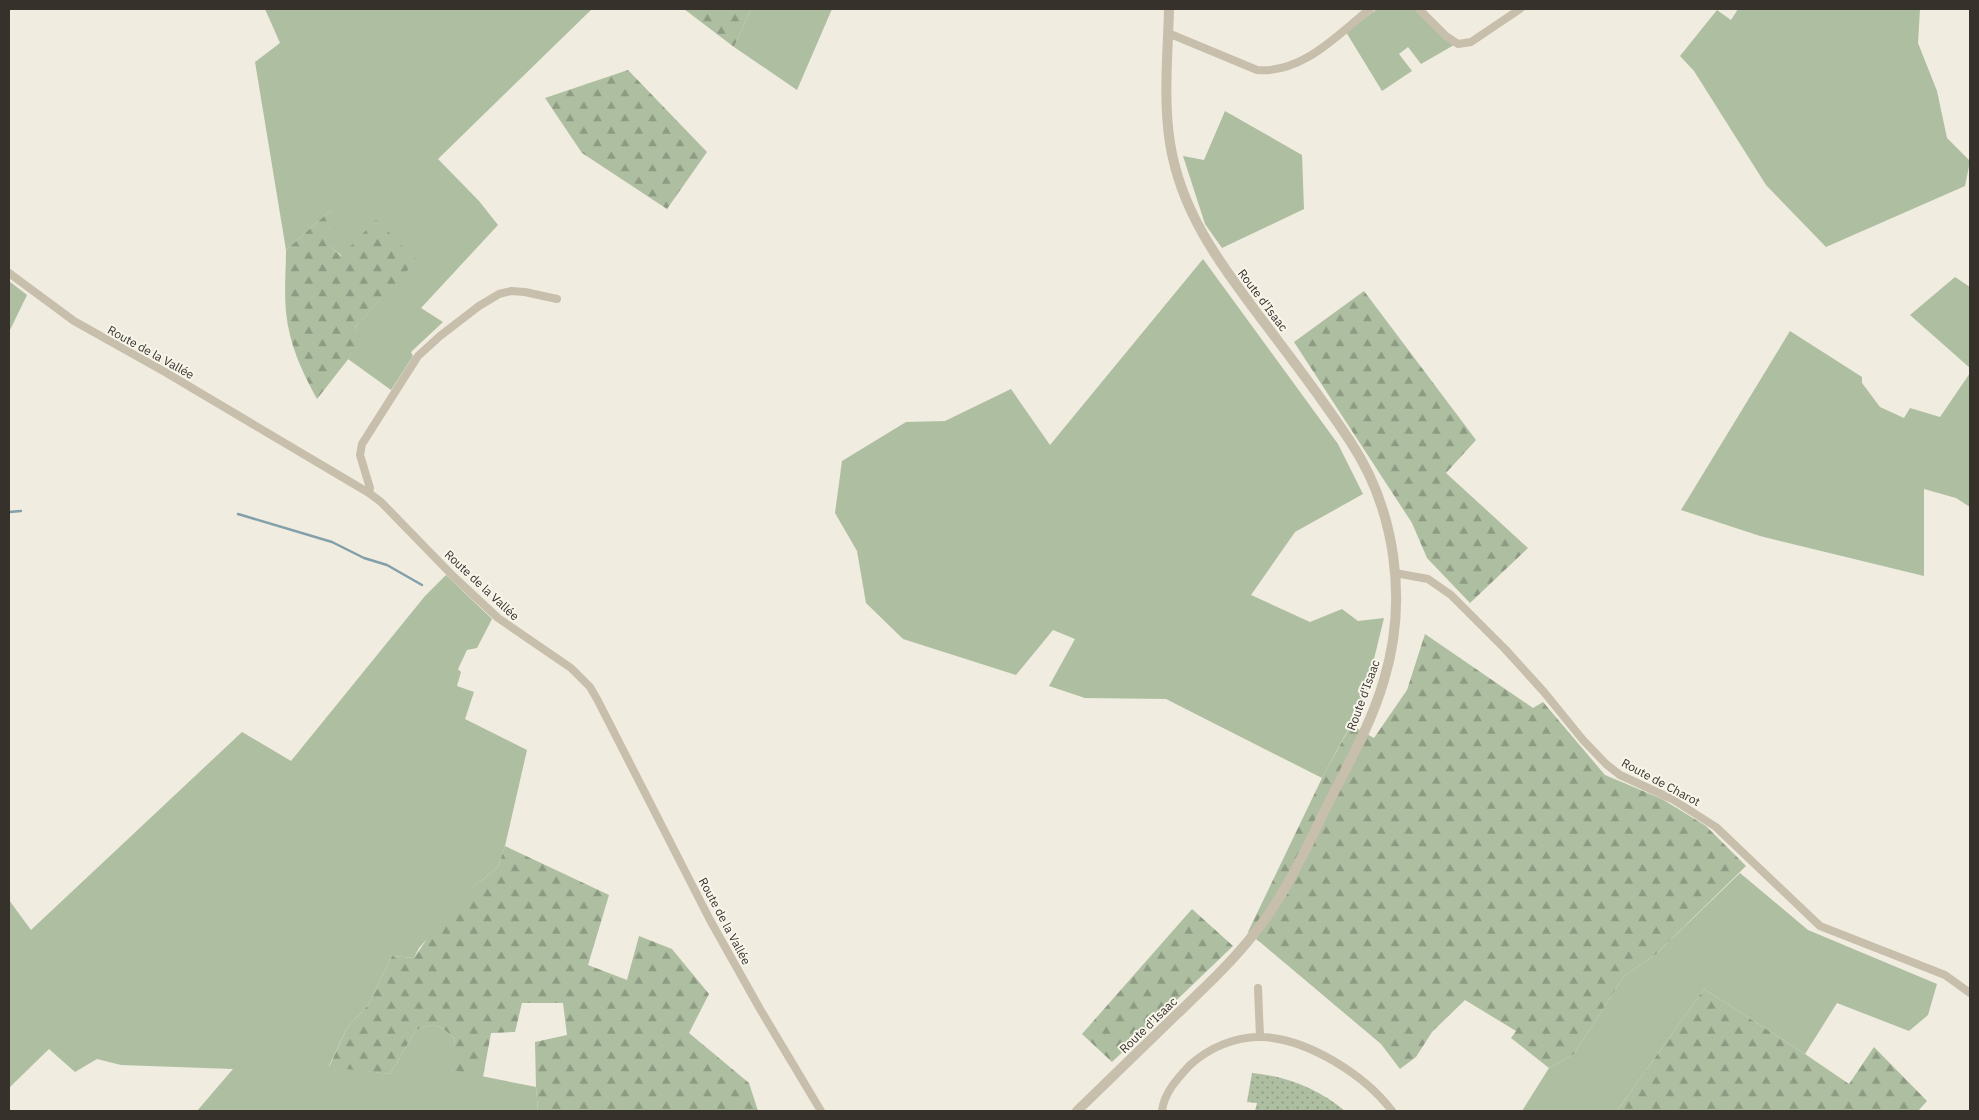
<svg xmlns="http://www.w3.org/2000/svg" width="1979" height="1120" viewBox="0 0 1979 1120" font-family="'IBM Plex Sans',sans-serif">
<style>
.grass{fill:#aebea1}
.forest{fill:url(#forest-firs)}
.park{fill:url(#park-dots)}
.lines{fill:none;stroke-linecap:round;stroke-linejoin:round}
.stream{stroke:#81a0aa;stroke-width:2.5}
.minor{stroke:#c7beac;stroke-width:8}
.tertiary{stroke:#c7beac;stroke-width:10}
.labels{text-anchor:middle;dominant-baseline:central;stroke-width:4;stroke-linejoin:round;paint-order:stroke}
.street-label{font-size:12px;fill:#36312a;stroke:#f8f5eb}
</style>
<defs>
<pattern id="forest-firs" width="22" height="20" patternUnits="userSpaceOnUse" patternTransform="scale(1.25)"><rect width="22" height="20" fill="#aebea1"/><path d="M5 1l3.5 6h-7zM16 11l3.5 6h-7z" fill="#8e9b83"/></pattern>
<pattern id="park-dots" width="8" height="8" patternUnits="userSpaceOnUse" patternTransform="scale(1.25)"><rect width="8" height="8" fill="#aebea1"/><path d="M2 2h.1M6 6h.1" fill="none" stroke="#8e9b83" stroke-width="1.8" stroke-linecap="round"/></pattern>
</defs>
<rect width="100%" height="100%" fill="#f0ecdf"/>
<path class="grass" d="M 265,9 L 325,10 L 328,9 L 592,9 L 438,159 L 479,201 L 498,225 L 421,308 L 443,322 L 411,352 L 413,356 L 391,390 L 348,359 L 363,339 L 355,327 L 416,260 L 342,256 L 323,241 L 332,209 L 286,250 L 255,62 L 280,43 Z
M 751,9 L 832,9 L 797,90 L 734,47 Z
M 1377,9 L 1415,9 L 1454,45 L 1421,64 L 1408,47 L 1399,54 L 1412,71 L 1382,91 L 1346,32 Z
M 1738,9 L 1920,9 L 1918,43 L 1937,91 L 1947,138 L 1970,161 L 1965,186 L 1826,247 L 1766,185 L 1694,71 L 1680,56 L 1717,10 L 1731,20 Z
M 1225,111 L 1302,155 L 1304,209 L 1222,248 L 1205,224 L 1183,156 L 1204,160 Z
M 1203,259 L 1338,444 L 1363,494 L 1295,532 L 1251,595 L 1310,622 L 1342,609 L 1358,621 L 1384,618 L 1364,700 L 1322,778 L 1166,699 L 1085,698 L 1049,686 L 1075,639 L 1053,630 L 1016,675 L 903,639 L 866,603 L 857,551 L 835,513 L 842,461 L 906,422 L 945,421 L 1011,389 L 1050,445 Z
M 1955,277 L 1970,287 L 1970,368 L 1910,315 Z
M 9,281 L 27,295 L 9,332 Z
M 1790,331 L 1862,377 L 1862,383 L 1880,407 L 1904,418 L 1910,408 L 1940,417 L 1970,373 L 1970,507 L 1956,498 L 1924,489 L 1924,576 L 1760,536 L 1681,510 Z
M 446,575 L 492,619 L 477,648 L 467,650 L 458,669 L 461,672 L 457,686 L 474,692 L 465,719 L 527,750 L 505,846 L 498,867 L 477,884 L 419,948 L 414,958 L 392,956 L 368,1005 L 347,1028 L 329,1066 L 390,1074 L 416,1030 C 436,1022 440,1025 455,1039 L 451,1070 L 536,1087 L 538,1111 L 197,1111 L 233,1069 L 121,1065 L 97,1059 L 75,1072 L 49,1049 L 9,1088 L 9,900 L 31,930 L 242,732 L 291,761 L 425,596 Z
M 1740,873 L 1808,930 L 1937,984 L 1928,1015 L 1909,1031 L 1837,1003 L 1805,1054 L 1704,989 L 1617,1111 L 1522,1111 L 1549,1068 L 1574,1054 L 1624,976 L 1655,955 Z"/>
<path class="forest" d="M 684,9 L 751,9 L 734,47 Z
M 628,70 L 707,152 L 667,209 L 582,153 L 545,98 Z
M 332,209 L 343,219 L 324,241 L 341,256 L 376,220 L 417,260 L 355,327 L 364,339 L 317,399 C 302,372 289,344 286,312 C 284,292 286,270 286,250 Z
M 1364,291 L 1476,440 L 1446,473 L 1528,548 L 1470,603 L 1427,558 L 1412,523 L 1294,342 Z
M 1425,634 L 1533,708 L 1543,702 L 1605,775 L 1662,799 L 1706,826 L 1746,866 L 1655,955 L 1624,976 L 1574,1054 L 1549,1068 L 1511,1038 L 1516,1031 L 1465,1000 L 1432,1032 L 1416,1057 L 1400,1069 L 1381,1044 L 1248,932 L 1322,778 L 1351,725 L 1374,738 L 1407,690 Z
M 505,846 L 609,895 L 588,965 L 627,980 L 639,936 L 672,949 L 709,994 L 689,1033 L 749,1083 L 758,1111 L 538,1111 L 536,1087 L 535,1042 L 567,1035 L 563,1003 L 522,1003 L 515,1032 L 491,1033 L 483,1077 L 450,1070 L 455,1039 C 440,1025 436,1022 416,1030 L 390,1074 L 329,1067 L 347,1028 L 368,1005 L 392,956 L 414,958 L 440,920 L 477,884 L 498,867 Z
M 1192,909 L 1233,946 L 1112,1062 L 1082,1034 Z
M 1704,989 L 1805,1054 L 1849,1084 L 1874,1047 L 1927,1101 L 1918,1111 L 1617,1111 Z"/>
<path class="park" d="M 1252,1073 C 1286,1076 1319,1089 1345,1111 L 1255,1111 L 1257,1103 L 1247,1102 Z"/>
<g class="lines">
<path class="stream" d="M 9,512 L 21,511
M 238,514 L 332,542 L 364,558 L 387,565 L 422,585"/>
<path class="minor" d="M 1419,9 L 1446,36 L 1458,44 L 1471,42 L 1520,9
M 1168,33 L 1257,70 C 1303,74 1338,34 1370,9
M 9,273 L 74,321 L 165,372 L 369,493 L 381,502 L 453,576 L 498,618 L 571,668 L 590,687 L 597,699 L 710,920 L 760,1009 L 821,1111
M 369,493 L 370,488 L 360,455 L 362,444 L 418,356 L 440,336 L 479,306 L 499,294 L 511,291 L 525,292 L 557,299
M 1395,573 L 1428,579 L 1451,595 L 1505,649 L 1544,692 L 1583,740 L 1606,764 L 1620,775 L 1672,799 L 1716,827 L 1820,926 L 1945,975 L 1970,993
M 1258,988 L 1260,1037
M 1162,1111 C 1164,1093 1177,1079 1189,1066 C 1208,1048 1236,1036 1262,1037 C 1308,1039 1365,1075 1392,1111"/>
<path class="tertiary" d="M 1077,1111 C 1111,1078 1144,1046 1178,1013 C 1204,988 1231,963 1253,935 C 1284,897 1305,851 1326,808 C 1347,766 1371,725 1384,680 C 1408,601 1396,510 1350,441 C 1322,398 1291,358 1260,317 C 1219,262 1181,212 1170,143 C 1163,98 1168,53 1169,9"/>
</g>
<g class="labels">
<g class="street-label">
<text transform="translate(1263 300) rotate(53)">Route d'Isaac</text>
<text transform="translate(151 352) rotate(29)">Route de la Vallée</text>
<text transform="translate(482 585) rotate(43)">Route de la Vallée</text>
<text transform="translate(1363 695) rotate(-70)">Route d'Isaac</text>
<text transform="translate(1661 782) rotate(28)">Route de Charot</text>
<text transform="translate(725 921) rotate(62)">Route de la Vallée</text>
<text transform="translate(1148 1025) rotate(-44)">Route d'Isaac</text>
</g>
</g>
<rect width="1979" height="1120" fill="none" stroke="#36312a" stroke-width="20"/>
</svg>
